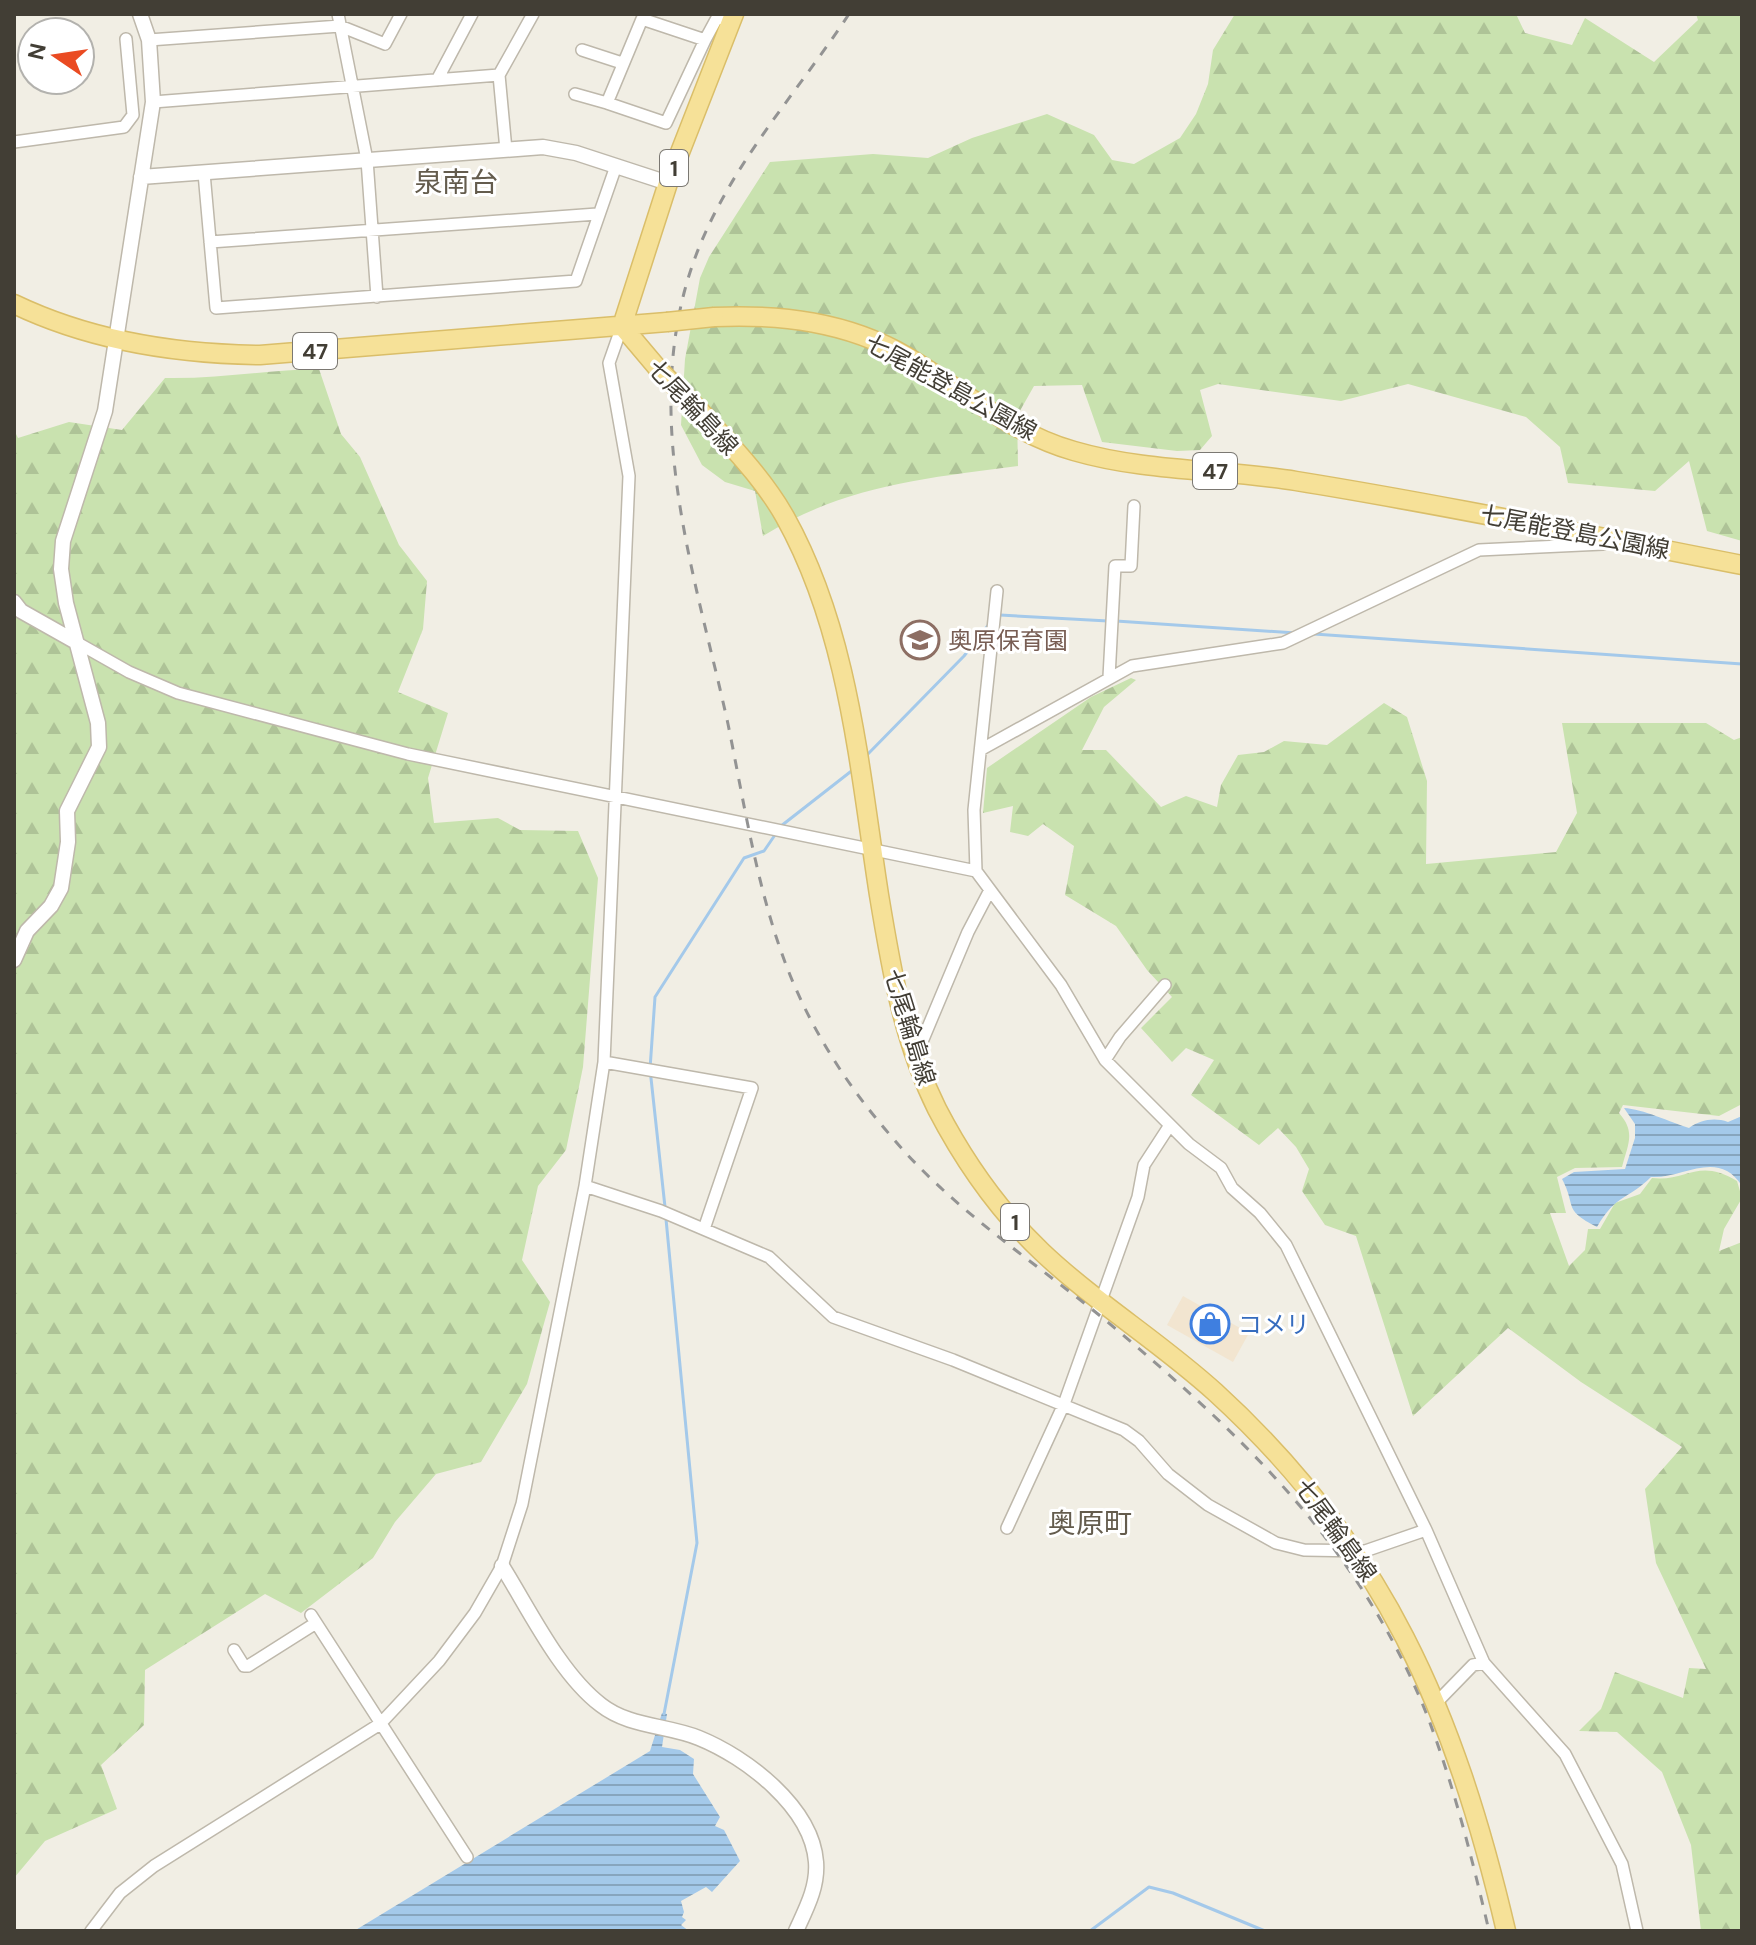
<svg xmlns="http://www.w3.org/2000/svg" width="1756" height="1945" viewBox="0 0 1756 1945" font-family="'DM Sans','Noto Sans JP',sans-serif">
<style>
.commercial{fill:#f2e5d0}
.forest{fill:url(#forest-firs)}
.water{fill:url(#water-rules)}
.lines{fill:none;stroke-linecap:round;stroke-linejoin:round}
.stream{stroke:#a4c9ea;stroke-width:3}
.minor-casing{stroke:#beb8ab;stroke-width:14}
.tertiary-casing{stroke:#beb8ab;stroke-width:17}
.primary-casing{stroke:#dabe69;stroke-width:21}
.minor{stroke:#fff;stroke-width:11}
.tertiary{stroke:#fff;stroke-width:14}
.primary{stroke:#f6e198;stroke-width:18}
.rail{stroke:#939393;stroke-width:3;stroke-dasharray:10 10;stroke-linecap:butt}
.primary-bridge-casing{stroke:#dabe69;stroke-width:21;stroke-linecap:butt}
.primary-bridge{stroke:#f6e198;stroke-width:18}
.labels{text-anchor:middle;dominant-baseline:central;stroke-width:6;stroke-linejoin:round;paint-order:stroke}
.shield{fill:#fff;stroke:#7b7872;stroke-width:2}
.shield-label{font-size:22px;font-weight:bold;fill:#423e35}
.street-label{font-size:24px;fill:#423e35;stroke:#fff}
.education-label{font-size:24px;fill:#785e54;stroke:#fff;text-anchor:start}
.shop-label{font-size:24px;fill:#366cbe;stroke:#fff;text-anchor:start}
.quarter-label{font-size:28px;fill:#645c4d;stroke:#fff}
</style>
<defs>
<pattern id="forest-firs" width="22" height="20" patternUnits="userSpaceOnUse" patternTransform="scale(2)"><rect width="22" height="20" fill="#c9e2af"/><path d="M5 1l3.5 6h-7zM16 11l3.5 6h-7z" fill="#aec397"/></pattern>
<pattern id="water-rules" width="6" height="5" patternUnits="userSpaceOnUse" patternTransform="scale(2)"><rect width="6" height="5" fill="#a4c9ea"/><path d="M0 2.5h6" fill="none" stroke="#87a5be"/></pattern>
</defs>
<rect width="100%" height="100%" fill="#f1eee4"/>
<path class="commercial" d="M 1183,1296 L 1249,1333 L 1233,1362 L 1167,1325 Z"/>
<path class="forest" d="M 1235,14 L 1516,14 L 1525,33 L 1572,45 L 1585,18 L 1654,62 L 1698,20 L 1696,14 L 1742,14 L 1742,541 L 1707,531 L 1689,461 L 1655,491 L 1568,483 L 1560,447 L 1526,417 L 1408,384 L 1341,401 L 1218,384 L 1200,390 L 1212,436 L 1200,450 L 1177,451 L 1102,442 L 1082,385 L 1034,386 L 1017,416 L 1018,466 C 926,478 843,486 763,536 L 755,491 L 725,482 L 702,465 L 681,425 L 685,359 L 700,278 L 709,257 L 770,162 L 873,154 L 928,158 L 972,138 L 1047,114 L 1094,135 L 1112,160 L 1134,164 L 1180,138 L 1196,114 L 1208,84 L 1213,50 Z
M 319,369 L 341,434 L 360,457 L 399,545 L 427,581 L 423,629 L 398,692 L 448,713 L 428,778 L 434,823 L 498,818 L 520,830 L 578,831 L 598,878 L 583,1067 L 566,1150 L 538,1186 L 522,1260 L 550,1302 L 527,1384 L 481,1462 L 436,1474 L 395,1522 L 373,1558 L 301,1613 L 265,1594 L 145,1670 L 144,1725 L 101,1765 L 117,1809 L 45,1841 L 14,1878 L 14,430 L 18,438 L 69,422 L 122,430 L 165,378 C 217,379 267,370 319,369 Z
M 1131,678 L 1136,680 L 1104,707 L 1082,750 L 1106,750 L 1161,807 L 1186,796 L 1217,807 L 1221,785 L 1238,755 L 1264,752 L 1284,741 L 1327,745 L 1384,703 L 1407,717 L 1427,781 L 1426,864 L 1556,852 L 1577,813 L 1562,723 L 1706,723 L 1734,740 L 1742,737 L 1742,1104 L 1719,1116 L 1623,1105 L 1619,1113 C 1636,1132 1628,1144 1622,1167 L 1575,1168 L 1557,1177 L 1566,1213 L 1550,1213 L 1569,1266 L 1585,1250 L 1588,1229 L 1600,1229 L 1615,1203 L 1640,1194 L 1652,1178 C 1687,1182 1698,1157 1737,1181 L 1742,1198 L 1724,1229 L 1719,1251 L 1742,1242 L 1742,1931 L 1701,1931 L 1691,1845 L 1662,1772 L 1617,1732 L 1579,1731 L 1601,1709 L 1615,1672 L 1683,1698 L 1689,1668 L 1706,1669 L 1656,1563 L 1645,1489 L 1682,1447 L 1581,1382 L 1508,1328 L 1413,1416 L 1356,1236 L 1325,1225 L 1302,1191 L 1309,1169 L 1296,1147 L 1278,1128 L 1259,1145 L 1191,1095 L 1214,1060 L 1186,1048 L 1172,1062 L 1141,1028 L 1172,997 L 1147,970 L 1116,926 L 1065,895 L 1074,846 L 1043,824 L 1028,836 L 1010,832 L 1013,806 L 983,813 L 987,768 L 1091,697 Z"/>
<path class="water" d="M 1624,1108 C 1643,1109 1670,1122 1689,1128 C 1700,1120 1714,1117 1728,1122 L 1742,1116 L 1742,1186 C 1718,1148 1683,1179 1651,1177 C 1628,1200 1617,1193 1597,1227 C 1562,1209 1577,1207 1562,1179 L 1574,1172 L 1625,1169 L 1635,1138 L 1635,1124 Z
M 662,1713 L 667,1714 L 662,1747 L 680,1750 L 694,1759 L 693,1774 L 720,1817 L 715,1826 L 724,1830 L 740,1861 L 712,1892 L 706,1887 L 681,1901 L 684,1912 L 682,1917 L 686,1920 L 681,1925 L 689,1931 L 354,1931 L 650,1751 Z"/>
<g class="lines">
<path class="stream" d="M 1000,615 L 1108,621
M 1116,621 L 1296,633
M 1314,634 L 1742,664
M 866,756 L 964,656 L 990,623
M 781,826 L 854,769
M 665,1207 L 650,1069 L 655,997 L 744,858 L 764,851 L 777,832
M 664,1714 L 697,1543 L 666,1219
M 1090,1931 L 1149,1887 L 1173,1893 L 1265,1931"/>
<defs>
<path id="minor" d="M 338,14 L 367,160 L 377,297
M 149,40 L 340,26 L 385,44 L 401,14
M 705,40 L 666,123 L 607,103 L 642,19 L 705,40 L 718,16 L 730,23
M 582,50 L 622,63
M 437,80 L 472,14
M 575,94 L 607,103
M 153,102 L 499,75
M 14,142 L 124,127 L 133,115 L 126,39
M 506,150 L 499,75 L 533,14
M 204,173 L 216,308 L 576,281 L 616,166
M 210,242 L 597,214
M 997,591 L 974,810 L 976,871 L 1061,985 L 1105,1060 L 1189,1144 L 1221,1168 L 1232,1188 L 1260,1213 L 1286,1245 L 1426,1530 L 1484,1663 L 1565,1754 L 1622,1864 L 1637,1931
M 76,642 L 129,672 L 178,693 L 408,754 L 976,871
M 1109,677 L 1115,566 L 1131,566 L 1134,506
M 982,749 L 1132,666 L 1283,643 L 1479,550 L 1603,544
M 916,1056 L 968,932 L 990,890
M 1105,1060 L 1120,1037 L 1165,985
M 604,1062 L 752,1088 L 704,1229
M 585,1186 L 661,1211 L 769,1257 L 833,1317 L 953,1360 L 1124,1430 L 1139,1441 L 1168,1474 L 1208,1505 L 1276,1543 L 1304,1550 L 1365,1551 L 1426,1530
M 1007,1528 L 1064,1404 L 1138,1197 L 1144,1165 L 1170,1125
M 311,1615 L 467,1857
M 234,1650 L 244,1666 L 248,1666 L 316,1623
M 1437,1702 L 1473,1665 L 1484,1663
M 91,1931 L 120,1893 L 154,1866 L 380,1724 L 439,1661 L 475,1613 L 502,1566 L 522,1504 L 585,1186 L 604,1062 L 629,476 L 609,363 L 622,326"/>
<path id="tertiary" d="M 141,177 L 543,147 L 576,153 L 668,183
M 14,602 L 21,611 L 76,642
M 14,960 L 27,931 L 51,906 L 61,888 L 68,842 L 67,811 L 99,747 L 98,723 L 66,603 L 61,569 L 63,541 L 105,411 L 153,102 L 149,40 L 140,14
M 502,1566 C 529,1609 560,1674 601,1705 C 629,1727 667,1725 699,1738 C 746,1757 812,1807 816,1862 C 818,1887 806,1909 796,1931"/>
<path id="primary" d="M 14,304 C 91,341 176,354 260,355 L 667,322
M 714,317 C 781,314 847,322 906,356 C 962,389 1010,433 1074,451 C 1146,472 1223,469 1296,481 C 1445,505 1593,536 1742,565
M 660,371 L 622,326 L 668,183 L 734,14
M 701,412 C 731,446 763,478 785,517 C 849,632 859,767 879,895 C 891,968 903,1041 937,1109 C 964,1161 999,1211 1042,1252 C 1096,1303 1160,1342 1215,1392 C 1384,1546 1455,1713 1506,1931"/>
</defs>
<use href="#minor" class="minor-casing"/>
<use href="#tertiary" class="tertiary-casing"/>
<use href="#primary" class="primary-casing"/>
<use href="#minor" class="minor"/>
<use href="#tertiary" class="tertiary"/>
<use href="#primary" class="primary"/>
<path class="rail" d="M 849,14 C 789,105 712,184 684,293 C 647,437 697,583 728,724 C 745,807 758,896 790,975 C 814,1034 849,1088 891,1136 C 951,1208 1032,1260 1104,1319 C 1242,1435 1358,1543 1427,1715 C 1454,1786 1472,1858 1489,1931"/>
<defs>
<path id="primary-bridge" d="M 667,322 L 714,317
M 660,371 L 701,412"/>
</defs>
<use href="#primary-bridge" class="primary-bridge-casing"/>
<use href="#primary-bridge" class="primary-bridge"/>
</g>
<defs>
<symbol id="school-ring" viewBox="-11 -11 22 22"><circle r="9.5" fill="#fff" stroke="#8d6e63" stroke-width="1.5"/><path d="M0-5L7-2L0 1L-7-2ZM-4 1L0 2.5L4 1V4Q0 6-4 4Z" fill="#8d6e63"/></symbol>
<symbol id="shop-ring" viewBox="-11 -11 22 22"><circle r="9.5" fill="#fff" stroke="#3f7fe0" stroke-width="1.5"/><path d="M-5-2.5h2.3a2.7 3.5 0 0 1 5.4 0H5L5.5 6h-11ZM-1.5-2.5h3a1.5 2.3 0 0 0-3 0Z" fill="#3f7fe0"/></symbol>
</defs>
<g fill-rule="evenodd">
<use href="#school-ring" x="898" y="618" width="44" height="44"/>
<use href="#shop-ring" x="1188" y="1302" width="44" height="44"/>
</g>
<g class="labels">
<g class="shield">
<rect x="660" y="150" width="28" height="36" rx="6"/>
<rect x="293" y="333" width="44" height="36" rx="6"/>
<rect x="1193" y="453" width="44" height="36" rx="6"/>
<rect x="1001" y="1204" width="28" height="36" rx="6"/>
</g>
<g class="shield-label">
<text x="674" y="168">1</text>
<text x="315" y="351">47</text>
<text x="1215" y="471">47</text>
<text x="1015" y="1222">1</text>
</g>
<g class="street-label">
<text transform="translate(951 387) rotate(29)">七尾能登島公園線</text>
<text transform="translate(693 407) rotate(47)">七尾輪島線</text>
<text transform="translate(1575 532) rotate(11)">七尾能登島公園線</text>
<text transform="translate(910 1027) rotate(73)">七尾輪島線</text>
<text transform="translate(1336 1530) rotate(54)">七尾輪島線</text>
</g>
<g class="education-label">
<text x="948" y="640">奥原保育園</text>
</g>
<g class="shop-label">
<text x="1238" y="1324">コメリ</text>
</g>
<g class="quarter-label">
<text x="456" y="182">泉南台</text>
<text x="1090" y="1523">奥原町</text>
</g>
</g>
<rect width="1756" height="1945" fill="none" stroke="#423e35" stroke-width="32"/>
<g transform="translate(56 56) rotate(283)"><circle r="38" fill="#ffffff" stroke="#b3b2ae" stroke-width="2"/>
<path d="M0-6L14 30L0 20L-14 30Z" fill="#ea4b22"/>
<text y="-12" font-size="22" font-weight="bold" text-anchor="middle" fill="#423e35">N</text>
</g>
</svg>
